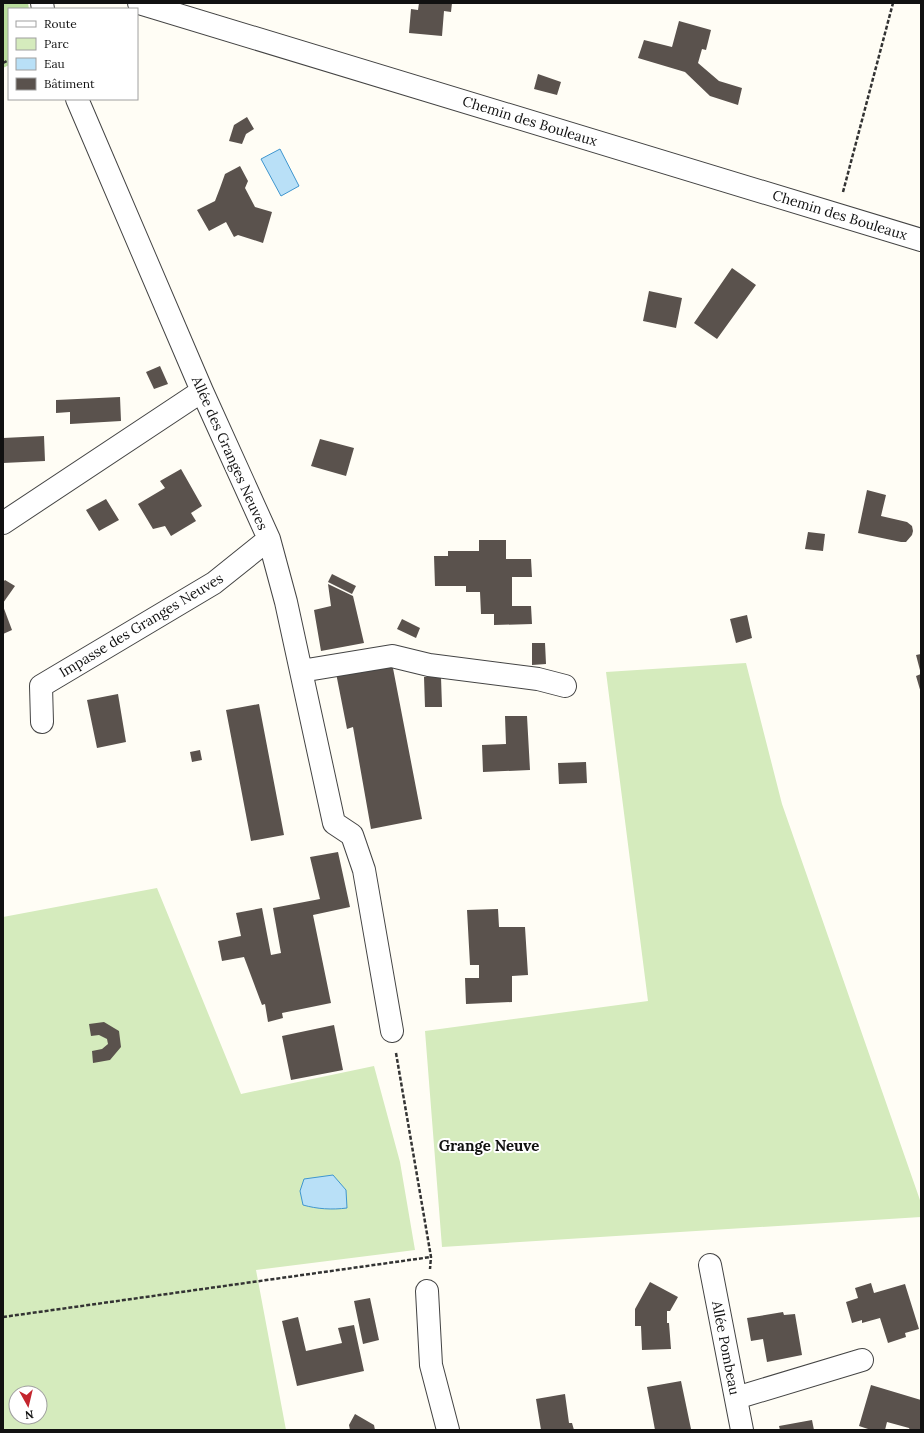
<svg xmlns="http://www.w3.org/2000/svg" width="924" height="1433" viewBox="0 0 924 1433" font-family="Lora,serif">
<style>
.green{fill:#d5ebbd;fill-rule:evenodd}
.forest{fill:#b9dc9c}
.water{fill:#b9e0f7;stroke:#3f96cf}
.building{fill:#5a524d}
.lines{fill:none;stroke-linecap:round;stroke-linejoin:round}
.minor-casing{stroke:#444;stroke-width:24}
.path{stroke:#333;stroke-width:2.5;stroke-dasharray:4 2;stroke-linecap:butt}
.minor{stroke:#fff;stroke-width:22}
.labels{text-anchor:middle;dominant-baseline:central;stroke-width:4;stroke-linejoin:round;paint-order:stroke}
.street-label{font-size:14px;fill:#111;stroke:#fff}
.neighbourhood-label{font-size:15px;font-weight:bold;fill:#111;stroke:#fff}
</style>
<rect width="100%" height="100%" fill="#fffdf5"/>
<path class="green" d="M 746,663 L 782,804 L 921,1203 L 921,1217 L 442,1247 L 425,1031 L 648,1001 L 606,672 Z
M 157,888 L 241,1094 L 374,1066 L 400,1162 L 415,1250 L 256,1270 L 286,1430 L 3,1430 L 3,917 ZM 16,1393 L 40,1393 L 40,1417 L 16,1417 Z"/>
<path class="forest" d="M 3,3 L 28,3 L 29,9 L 9,9 L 9,65 L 3,68 Z"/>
<path class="water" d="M 280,149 L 299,186 L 281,196 L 261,159 Z
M 333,1175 L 346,1190 L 347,1208 C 332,1210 317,1209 303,1205 L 300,1191 L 304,1179 Z"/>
<path class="building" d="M 419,3 L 452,3 L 451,12 L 444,11 L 442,36 L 409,33 L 411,9 L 418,10 Z
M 679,21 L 711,30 L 706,50 L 702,49 L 698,63 L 719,81 L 742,88 L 738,105 L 710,96 L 685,72 L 638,58 L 644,40 L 672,47 Z
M 538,74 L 561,82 L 557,95 L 534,89 Z
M 247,117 L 254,129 L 246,134 L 242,144 L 229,141 L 234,125 Z
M 240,166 L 248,181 L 245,188 L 255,207 L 272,212 L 263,243 L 238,235 L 234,237 L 226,222 L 209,231 L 197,210 L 215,201 L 220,188 L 225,174 Z
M 732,268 L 756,285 L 717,339 L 694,323 Z
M 649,291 L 682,298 L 676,328 L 643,321 Z
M 160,366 L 168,384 L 154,389 L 146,372 Z
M 120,397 L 121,421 L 70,424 L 70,412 L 56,413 L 56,400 Z
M 44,436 L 45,461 L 3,463 L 3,438 Z
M 320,439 L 354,448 L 346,476 L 311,466 Z
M 181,469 L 202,506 L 191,513 L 196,521 L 171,536 L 165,526 L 153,529 L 138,504 L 165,488 L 160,481 Z
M 867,490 L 886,495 L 881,516 L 907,522 L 912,526 L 913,531 L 912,535 L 906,542 L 901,542 L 858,533 Z
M 106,499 L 119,520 L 99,531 L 86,510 Z
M 808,532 L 825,534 L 823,551 L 805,549 Z
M 479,540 L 506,540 L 506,559 L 531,559 L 532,577 L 512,577 L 512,606 L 531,606 L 532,624 L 494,625 L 494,614 L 481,614 L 480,592 L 466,592 L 466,586 L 435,586 L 434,556 L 448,556 L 448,551 L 479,551 Z
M 332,574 L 356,586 L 352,594 L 328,582 Z
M 5,580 L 15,586 L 3,603 L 3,582 Z
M 328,584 L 353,596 L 364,643 L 321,651 L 314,610 L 331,606 Z
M 3,606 L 12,630 L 3,634 Z
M 747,615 L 752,638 L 736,643 L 730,619 Z
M 402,619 L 420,628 L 416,638 L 397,629 Z
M 532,643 L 545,643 L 546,664 L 532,665 Z
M 921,654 L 921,674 L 916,655 Z
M 392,663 L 422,819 L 371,829 L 353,727 L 347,729 L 336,673 Z
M 921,674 L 921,693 L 916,676 Z
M 424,677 L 441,677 L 442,707 L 425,707 Z
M 118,694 L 126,742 L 97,748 L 87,700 Z
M 259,704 L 284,835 L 251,841 L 226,710 Z
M 505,716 L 527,716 L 530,770 L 483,772 L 482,745 L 506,744 Z
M 200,750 L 202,760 L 192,762 L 190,752 Z
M 586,762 L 587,783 L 559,784 L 558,763 Z
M 338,852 L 350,907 L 313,915 L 331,1003 L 282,1013 L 283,1018 L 268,1022 L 265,1004 L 262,1005 L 244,957 L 222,961 L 218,941 L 241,936 L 236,913 L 262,908 L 271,955 L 281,953 L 273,908 L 320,899 L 310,857 Z
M 498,909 L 499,927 L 525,927 L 528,975 L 512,976 L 512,1002 L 466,1004 L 465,978 L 479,978 L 479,965 L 470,965 L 467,910 Z
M 104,1022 L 119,1031 L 121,1047 L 110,1060 L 93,1063 L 92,1051 L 102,1049 L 108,1044 L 107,1039 L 99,1035 L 91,1036 L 89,1024 Z
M 334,1025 L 343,1070 L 291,1080 L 282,1036 Z
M 650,1282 L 678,1297 L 670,1311 L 667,1311 L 667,1323 L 669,1323 L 671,1349 L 642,1350 L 641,1326 L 635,1326 L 635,1309 Z
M 871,1283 L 874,1293 L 905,1284 L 919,1329 L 905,1333 L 906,1337 L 888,1343 L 880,1318 L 862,1323 L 862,1320 L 852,1323 L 846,1302 L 858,1298 L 855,1288 Z
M 370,1298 L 379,1340 L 363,1344 L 354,1301 Z
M 783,1312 L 784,1315 L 795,1314 L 802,1355 L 767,1362 L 763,1339 L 751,1341 L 747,1318 Z
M 298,1317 L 306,1351 L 342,1343 L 338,1328 L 354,1325 L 364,1371 L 297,1386 L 282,1321 Z
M 681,1381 L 691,1429 L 655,1430 L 647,1387 Z
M 871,1385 L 921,1400 L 921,1430 L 910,1430 L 909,1428 L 887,1422 L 885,1430 L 871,1430 L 859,1426 Z
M 565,1394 L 569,1423 L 572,1423 L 574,1430 L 541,1430 L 536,1399 Z
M 355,1414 L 374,1425 L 375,1430 L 350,1430 L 349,1425 Z
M 812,1420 L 814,1430 L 780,1430 L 779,1426 Z"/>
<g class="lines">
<defs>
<path id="minor" d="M 42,3 L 43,9
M 139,3 L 921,240
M 77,99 L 202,391 L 269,539 L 286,602 L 334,823 L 352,835 L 364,870 L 392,1031
M 3,523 L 202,391
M 301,671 L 392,656 L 429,665 L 538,679 L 565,686
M 42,722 L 41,686 L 214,583 L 269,539
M 710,1265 L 742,1430
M 427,1291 L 431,1365 L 448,1430
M 736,1398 L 862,1360"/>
</defs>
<use href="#minor" class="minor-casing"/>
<path class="path" d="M 3,63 L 9,60
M 843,192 L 893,3
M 396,1053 L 431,1257 L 430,1269
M 3,1317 L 431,1257"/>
<use href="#minor" class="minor"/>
</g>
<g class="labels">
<g class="street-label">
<text transform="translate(530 121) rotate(17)">Chemin des Bouleaux</text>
<text transform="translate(840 215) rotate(17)">Chemin des Bouleaux</text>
<text transform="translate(230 453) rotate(66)">Allée des Granges Neuves</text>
<text transform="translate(141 625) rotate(-31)">Impasse des Granges Neuves</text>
<text transform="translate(726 1348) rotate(79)">Allée Pombeau</text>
</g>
<g class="neighbourhood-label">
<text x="489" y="1145">Grange Neuve</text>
</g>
</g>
<rect width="924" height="1433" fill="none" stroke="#111111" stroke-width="8"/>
<rect x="8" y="8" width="130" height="92" fill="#ffffff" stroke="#a0a0a0"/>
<rect x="16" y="21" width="20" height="6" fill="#ffffff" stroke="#a0a0a0"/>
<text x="44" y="28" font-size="12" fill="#111111">Route</text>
<rect x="16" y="38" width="20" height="12" fill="#d5ebbd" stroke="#a0a0a0"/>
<text x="44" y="48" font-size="12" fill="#111111">Parc</text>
<rect x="16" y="58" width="20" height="12" fill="#b9e0f7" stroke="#a0a0a0"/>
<text x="44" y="68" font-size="12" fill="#111111">Eau</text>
<rect x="16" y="78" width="20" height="12" fill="#5a524d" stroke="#a0a0a0"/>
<text x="44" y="88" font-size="12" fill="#111111">Bâtiment</text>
<g transform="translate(28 1405) rotate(172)"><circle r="19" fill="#ffffff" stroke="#a0a0a0"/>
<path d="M0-3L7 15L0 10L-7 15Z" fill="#c4262e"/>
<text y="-6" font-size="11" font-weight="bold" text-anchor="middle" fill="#111111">N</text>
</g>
</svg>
